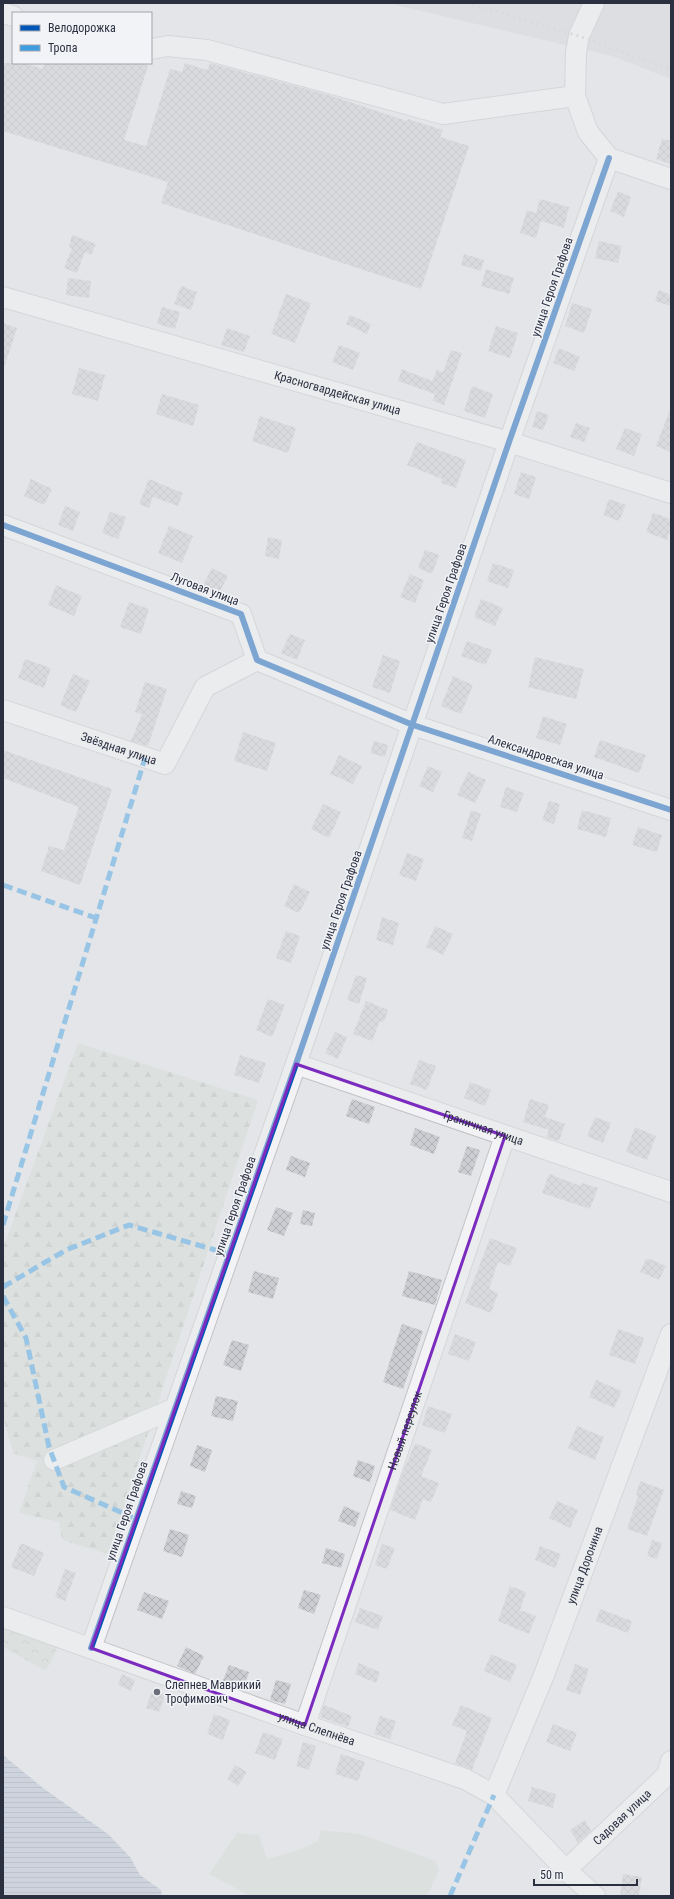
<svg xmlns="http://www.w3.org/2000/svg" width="674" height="1899" viewBox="0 0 674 1899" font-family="'Roboto Condensed',sans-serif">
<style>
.built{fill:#d3d4db}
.forest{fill:url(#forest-firs)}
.park{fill:url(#park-crowns)}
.garden{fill:#d3dbd4}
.water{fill:url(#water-rules)}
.building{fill:url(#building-cross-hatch)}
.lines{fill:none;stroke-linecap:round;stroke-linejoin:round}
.minor-casing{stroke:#c2c3c6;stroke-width:22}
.minor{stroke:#f3f3f5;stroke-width:20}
.rail{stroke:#cdcdd0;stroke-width:3;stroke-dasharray:2 4;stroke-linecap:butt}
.quiet{stroke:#3d9de3;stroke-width:5;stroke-dasharray:10 5;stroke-linecap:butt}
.cycleway-casing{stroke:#f2f3f7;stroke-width:8}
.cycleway{stroke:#0057b8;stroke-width:6}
.marked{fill:none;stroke:#7b2cbf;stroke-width:3;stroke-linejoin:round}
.poi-dot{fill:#6c6f7b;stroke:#f2f3f7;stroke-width:1.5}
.labels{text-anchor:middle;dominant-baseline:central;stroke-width:3;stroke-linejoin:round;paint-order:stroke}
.street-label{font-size:12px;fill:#2b3041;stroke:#f2f3f7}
.poi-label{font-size:12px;fill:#2b3041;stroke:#f2f3f7;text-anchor:start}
</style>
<defs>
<pattern id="forest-firs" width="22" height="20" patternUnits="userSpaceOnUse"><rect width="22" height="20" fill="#d3dbd4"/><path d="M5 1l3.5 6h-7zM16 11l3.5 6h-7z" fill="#b5bcb7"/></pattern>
<pattern id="park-crowns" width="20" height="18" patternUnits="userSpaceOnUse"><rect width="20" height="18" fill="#d3dbd4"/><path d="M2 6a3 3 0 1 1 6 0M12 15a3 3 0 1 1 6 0" fill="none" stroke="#b5bcb7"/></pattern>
<pattern id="water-rules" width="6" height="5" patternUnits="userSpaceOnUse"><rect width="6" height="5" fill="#b4bed2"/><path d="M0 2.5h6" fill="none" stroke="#939bac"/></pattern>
<pattern id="building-cross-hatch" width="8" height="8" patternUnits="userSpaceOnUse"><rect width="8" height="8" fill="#cccdd1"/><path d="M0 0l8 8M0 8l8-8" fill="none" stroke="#afb0b5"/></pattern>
</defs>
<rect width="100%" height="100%" fill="#e4e5e8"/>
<path class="built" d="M 387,3 L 663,3 L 671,5 L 671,79 L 612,56 Z"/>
<path class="forest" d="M 78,1043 L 258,1100 L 108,1554 L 62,1540 L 59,1522 L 19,1513 L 37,1461 L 13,1453 L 3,1417 L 3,1248 Z"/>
<path class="park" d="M 3,1617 L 61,1641 L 46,1671 L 3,1647 Z"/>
<path class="garden" d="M 321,1830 L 360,1834 L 436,1861 L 439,1871 L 427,1896 L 250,1896 L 209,1874 L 237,1833 L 259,1835 L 267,1859 L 299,1850 L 318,1841 Z"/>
<path class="water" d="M 3,1755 L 43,1788 L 108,1834 L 130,1857 L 140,1875 L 161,1890 L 162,1896 L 3,1896 Z"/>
<path class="building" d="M 3,63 L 25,63 L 43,69 L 44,63 L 140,63 L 148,66 L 124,140 L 146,146 L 170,69 L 182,72 L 185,63 L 207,70 L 210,63 L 332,96 L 407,121 L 408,119 L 443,130 L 440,137 L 469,146 L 421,289 L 161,203 L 168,182 L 3,131 Z
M 662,139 L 671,141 L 671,164 L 656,159 Z
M 618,191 L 631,197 L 624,217 L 610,211 Z
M 540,199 L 569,207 L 564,228 L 541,221 L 536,238 L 520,233 L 527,210 L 536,213 Z
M 72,235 L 96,244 L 91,255 L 85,252 L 77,273 L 64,268 L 72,248 L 69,247 Z
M 599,241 L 622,246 L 618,263 L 595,258 Z
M 464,254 L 484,260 L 481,271 L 461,265 Z
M 486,269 L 514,278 L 509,294 L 481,286 Z
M 68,278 L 91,281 L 89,298 L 66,295 Z
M 181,286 L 197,292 L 191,310 L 174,304 Z
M 659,290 L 671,295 L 671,306 L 655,301 Z
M 286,294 L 311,303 L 295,343 L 271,334 Z
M 572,303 L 592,309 L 584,333 L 565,326 Z
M 162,307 L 180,312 L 175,329 L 157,324 Z
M 350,315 L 371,324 L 367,334 L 346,324 Z
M 3,323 L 17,328 L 5,365 L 3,364 Z
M 496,326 L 518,333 L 510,358 L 488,351 Z
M 227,328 L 250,336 L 244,352 L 221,345 Z
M 339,345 L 360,353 L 353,370 L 332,362 Z
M 559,348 L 580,357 L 574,371 L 553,363 Z
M 451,350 L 462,353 L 444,405 L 433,401 L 435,394 L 398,381 L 402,369 L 432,381 L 437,370 L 443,372 Z
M 79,368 L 105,375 L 98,401 L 72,394 Z
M 472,386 L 493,394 L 485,418 L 464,411 Z
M 162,394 L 199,405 L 193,426 L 156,414 Z
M 670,410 L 671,411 L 671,452 L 656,446 Z
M 537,411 L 549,415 L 543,430 L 532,427 Z
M 260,416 L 296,428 L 288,453 L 252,441 Z
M 576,423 L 590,428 L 584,442 L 570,437 Z
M 625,428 L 642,434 L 634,456 L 616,449 Z
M 417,442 L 466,460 L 456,488 L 441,483 L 442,479 L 407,465 Z
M 521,472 L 536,477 L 529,499 L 514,494 Z
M 31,479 L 52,489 L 44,505 L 24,496 Z
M 149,479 L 183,493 L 178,506 L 153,497 L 149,508 L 139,504 Z
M 609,499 L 626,505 L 619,521 L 603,515 Z
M 65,506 L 80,512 L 73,531 L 58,525 Z
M 110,512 L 126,517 L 118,539 L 102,533 Z
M 653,513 L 671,519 L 671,528 L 667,540 L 646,532 Z
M 169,526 L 193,536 L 182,563 L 158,553 Z
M 268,537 L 282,540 L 279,559 L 265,556 Z
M 425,550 L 439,555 L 432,574 L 418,568 Z
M 493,563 L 514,570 L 508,588 L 487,581 Z
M 212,568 L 228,576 L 219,593 L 202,587 Z
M 410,574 L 424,580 L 415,603 L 400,597 Z
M 56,585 L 82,596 L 74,616 L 48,605 Z
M 481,599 L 503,608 L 495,626 L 474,617 Z
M 129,602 L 149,609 L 141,634 L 120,627 Z
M 290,634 L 305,640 L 297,660 L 281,653 Z
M 467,641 L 492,650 L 486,665 L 461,656 Z
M 383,655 L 400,661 L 390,693 L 372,687 Z
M 535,657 L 584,669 L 576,699 L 528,687 Z
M 25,659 L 51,668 L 44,688 L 18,678 Z
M 73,674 L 90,681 L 76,712 L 60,705 Z
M 453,676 L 473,685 L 461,714 L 441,706 Z
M 145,682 L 167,689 L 148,746 L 131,741 L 142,714 L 135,712 Z
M 543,716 L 567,724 L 560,745 L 536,738 Z
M 243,732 L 276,743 L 267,771 L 234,761 Z
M 600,740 L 646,755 L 639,773 L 594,757 Z
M 374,741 L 388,745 L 385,757 L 370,753 Z
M 3,750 L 112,789 L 80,885 L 41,871 L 49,846 L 64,850 L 79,807 L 3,778 Z
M 339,755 L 362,766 L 353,784 L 330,774 Z
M 428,766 L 442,772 L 433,792 L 419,786 Z
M 468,772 L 486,780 L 475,803 L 457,795 Z
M 506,787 L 524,793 L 517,812 L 500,807 Z
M 549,801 L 560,804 L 554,824 L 542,820 Z
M 323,804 L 341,812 L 329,838 L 311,829 Z
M 471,810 L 481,814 L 472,841 L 462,838 Z
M 582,810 L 611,818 L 606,837 L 577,829 Z
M 638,827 L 662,835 L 657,852 L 632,845 Z
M 407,853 L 424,859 L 416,881 L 399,875 Z
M 294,884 L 310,892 L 299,913 L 284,906 Z
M 382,917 L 399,923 L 393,945 L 376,940 Z
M 435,926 L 453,934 L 443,955 L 426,947 Z
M 286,931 L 300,936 L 291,963 L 276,958 Z
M 356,975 L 367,978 L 359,1004 L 347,1000 Z
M 268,999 L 285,1005 L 272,1037 L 256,1030 Z
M 366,1001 L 388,1010 L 384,1022 L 380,1021 L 372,1041 L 353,1034 Z
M 335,1032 L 347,1037 L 338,1059 L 325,1053 Z
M 240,1055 L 266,1063 L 259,1083 L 234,1075 Z
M 419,1060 L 436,1066 L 427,1090 L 410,1084 Z
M 470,1082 L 491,1090 L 485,1106 L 464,1098 Z
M 352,1099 L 375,1107 L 369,1124 L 346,1116 Z
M 530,1099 L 549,1105 L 545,1117 L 565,1124 L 559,1141 L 546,1137 L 549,1130 L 523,1122 Z
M 595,1117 L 611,1123 L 603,1143 L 587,1136 Z
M 635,1127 L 656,1136 L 647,1160 L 626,1152 Z
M 415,1128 L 440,1137 L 434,1154 L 410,1145 Z
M 467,1146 L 480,1150 L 471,1176 L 458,1172 Z
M 291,1156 L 310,1163 L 305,1177 L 286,1170 Z
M 549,1174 L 581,1186 L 582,1183 L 598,1188 L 590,1209 L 542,1193 Z
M 276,1207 L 293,1213 L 284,1236 L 267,1230 Z
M 303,1210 L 315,1213 L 312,1226 L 300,1224 Z
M 490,1238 L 517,1248 L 510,1266 L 498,1262 L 489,1289 L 498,1293 L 491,1313 L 465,1303 Z
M 646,1259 L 650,1259 L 666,1266 L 659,1280 L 640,1272 Z
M 254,1271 L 279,1278 L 273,1299 L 248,1292 Z
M 409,1271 L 442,1280 L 435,1305 L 402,1296 Z
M 402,1324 L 423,1331 L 403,1389 L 383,1382 Z
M 618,1329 L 644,1338 L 635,1364 L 609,1355 Z
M 455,1334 L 476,1342 L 469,1361 L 448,1354 Z
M 232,1340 L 249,1345 L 241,1371 L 223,1365 Z
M 596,1380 L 622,1391 L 614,1408 L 589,1397 Z
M 216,1396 L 238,1401 L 233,1421 L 211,1416 Z
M 428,1406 L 452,1414 L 445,1433 L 422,1425 Z
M 577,1426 L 604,1437 L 595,1460 L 568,1448 Z
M 415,1443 L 432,1450 L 421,1476 L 439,1483 L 431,1502 L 423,1499 L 415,1520 L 390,1510 L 404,1469 Z
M 197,1445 L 212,1450 L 205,1472 L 190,1466 Z
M 358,1460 L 375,1466 L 370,1482 L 353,1476 Z
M 640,1481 L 664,1490 L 647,1536 L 627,1529 L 638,1496 L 636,1495 Z
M 181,1491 L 196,1496 L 192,1508 L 177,1504 Z
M 557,1501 L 578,1510 L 570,1528 L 549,1518 Z
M 344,1506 L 360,1513 L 355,1527 L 338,1521 Z
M 170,1529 L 189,1535 L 182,1557 L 163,1551 Z
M 652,1540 L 662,1543 L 657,1559 L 647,1556 Z
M 21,1543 L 44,1553 L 34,1576 L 11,1567 Z
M 382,1544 L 395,1548 L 387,1569 L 375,1565 Z
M 540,1546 L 561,1554 L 555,1568 L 535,1560 Z
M 326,1548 L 345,1554 L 341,1568 L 322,1563 Z
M 65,1569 L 76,1573 L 65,1601 L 55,1597 Z
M 510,1586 L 526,1592 L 520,1610 L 536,1616 L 529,1634 L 498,1621 Z
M 304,1590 L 321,1595 L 314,1614 L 298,1608 Z
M 144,1592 L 169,1601 L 162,1619 L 137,1610 Z
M 360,1608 L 383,1616 L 378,1630 L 355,1622 Z
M 600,1609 L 632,1621 L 628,1633 L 596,1621 Z
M 186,1647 L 204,1656 L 195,1674 L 177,1666 Z
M 491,1654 L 517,1665 L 510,1682 L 484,1671 Z
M 359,1663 L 380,1672 L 376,1683 L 355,1674 Z
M 575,1664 L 589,1669 L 580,1695 L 566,1690 Z
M 229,1665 L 249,1672 L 243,1690 L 222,1683 Z
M 122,1674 L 135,1680 L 131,1691 L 118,1685 Z
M 276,1680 L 291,1684 L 285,1704 L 270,1700 Z
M 152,1691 L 165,1695 L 159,1712 L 146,1708 Z
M 324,1705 L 352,1716 L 348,1727 L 320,1717 Z
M 461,1705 L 492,1718 L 472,1770 L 455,1763 L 467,1731 L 452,1725 Z
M 214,1714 L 230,1720 L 223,1740 L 207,1734 Z
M 380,1716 L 396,1721 L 390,1739 L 374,1734 Z
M 553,1724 L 577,1733 L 570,1751 L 546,1742 Z
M 263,1732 L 283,1739 L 275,1760 L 255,1753 Z
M 303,1742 L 316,1746 L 309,1770 L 296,1766 Z
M 341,1754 L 365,1762 L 358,1781 L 335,1774 Z
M 235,1765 L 247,1772 L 238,1786 L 227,1779 Z
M 532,1787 L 556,1794 L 553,1808 L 528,1801 Z
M 585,1820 L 591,1831 L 578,1843 L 570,1830 Z
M 623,1874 L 642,1877 L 639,1896 L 620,1896 Z"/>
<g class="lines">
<defs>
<g id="minor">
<path d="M 594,3 L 579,36 L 576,52 L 575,96 L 588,132 L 609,158"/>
<path d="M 3,13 L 13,16"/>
<path d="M 151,49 L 168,46 L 207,50 L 443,114 L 575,96"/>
<path d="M 609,158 L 671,179"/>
<path id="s1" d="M 3,297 L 509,442 L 671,493"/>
<path d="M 3,525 L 241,614 L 257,660 L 413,725 L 671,810"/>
<path id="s2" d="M 3,710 L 165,764 L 205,687 L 257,660"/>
<path id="s3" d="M 296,1064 L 671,1192"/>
<path d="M 54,1460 L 175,1408"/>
<path id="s4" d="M 3,1617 L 305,1725 L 465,1779 L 494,1795 L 566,1870 L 595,1896"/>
<path d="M 91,1648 L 296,1064 L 509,442 L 609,158"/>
<path id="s5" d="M 305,1725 L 505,1136"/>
<path id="s6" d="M 494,1795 L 544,1675 L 671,1334"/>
<path id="s7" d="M 566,1870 L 667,1775 L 671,1761"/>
</g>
</defs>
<use href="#minor" class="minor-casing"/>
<use href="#minor" class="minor"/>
<path class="rail" d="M 467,3 L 579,36 L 671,70"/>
<path class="quiet" d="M 3,885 L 96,918
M 3,1225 L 145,758
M 3,1287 L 66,1250 L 129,1225 L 229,1254
M 3,1296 L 26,1338 L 49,1447 L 64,1487 L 136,1519
M 450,1896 L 494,1795"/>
<defs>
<path id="cycleway" d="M 3,525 L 241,614 L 257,660 L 413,725 L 671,810
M 91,1648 L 296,1064 L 509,442 L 609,158"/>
</defs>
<use href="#cycleway" class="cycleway-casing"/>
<use href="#cycleway" class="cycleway"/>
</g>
<path d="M0 0H674V1899H0ZM 296,1064 L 505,1136 L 305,1725 L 91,1648 Z" fill="#e4e5e8" fill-opacity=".55" fill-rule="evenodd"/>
<path class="marked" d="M 296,1064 L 505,1136 L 305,1725 L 91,1648 Z"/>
<circle class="poi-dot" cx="157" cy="1692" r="4"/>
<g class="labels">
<g class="street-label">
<text transform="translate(552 287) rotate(-71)">улица Героя Графова</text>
<text stroke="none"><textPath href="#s1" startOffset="348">Красногвардейская улица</textPath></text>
<text transform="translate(205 589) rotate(21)">Луговая улица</text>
<text transform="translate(446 593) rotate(-71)">улица Героя Графова</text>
<text stroke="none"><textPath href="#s2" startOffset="122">Звёздная улица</textPath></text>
<text transform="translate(546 757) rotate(18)">Александровская улица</text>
<text transform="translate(341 900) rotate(-71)">улица Героя Графова</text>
<text stroke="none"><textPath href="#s3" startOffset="198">Граничная улица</textPath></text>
<text transform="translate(235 1206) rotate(-71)">улица Героя Графова</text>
<text stroke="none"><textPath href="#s5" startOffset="311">Новый переулок</textPath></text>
<text transform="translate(127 1511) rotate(-71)">улица Героя Графова</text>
<text stroke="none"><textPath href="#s6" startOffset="247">улица Доронина</textPath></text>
<text stroke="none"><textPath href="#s4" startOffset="333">улица Слепнёва</textPath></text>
<text stroke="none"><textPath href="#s7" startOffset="77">Садовая улица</textPath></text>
</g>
<g class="poi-label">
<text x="165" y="1685">Слепнев Маврикий<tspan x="165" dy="14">Трофимович</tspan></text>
</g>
</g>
<rect width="674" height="1899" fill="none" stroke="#2b3041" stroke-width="8"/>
<rect x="12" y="12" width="140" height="52" fill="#f2f3f7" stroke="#a2a5ae"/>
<rect x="20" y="25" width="20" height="6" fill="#0057b8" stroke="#a2a5ae"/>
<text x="48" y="32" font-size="12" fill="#2b3041">Велодорожка</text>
<rect x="20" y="45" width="20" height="6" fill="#3d9de3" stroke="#a2a5ae"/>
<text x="48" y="52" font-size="12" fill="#2b3041">Тропа</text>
<path d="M534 1879v6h103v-6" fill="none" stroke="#2b3041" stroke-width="2"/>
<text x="540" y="1879" font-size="12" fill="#2b3041" stroke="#f2f3f7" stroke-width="3" paint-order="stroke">50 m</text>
</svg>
